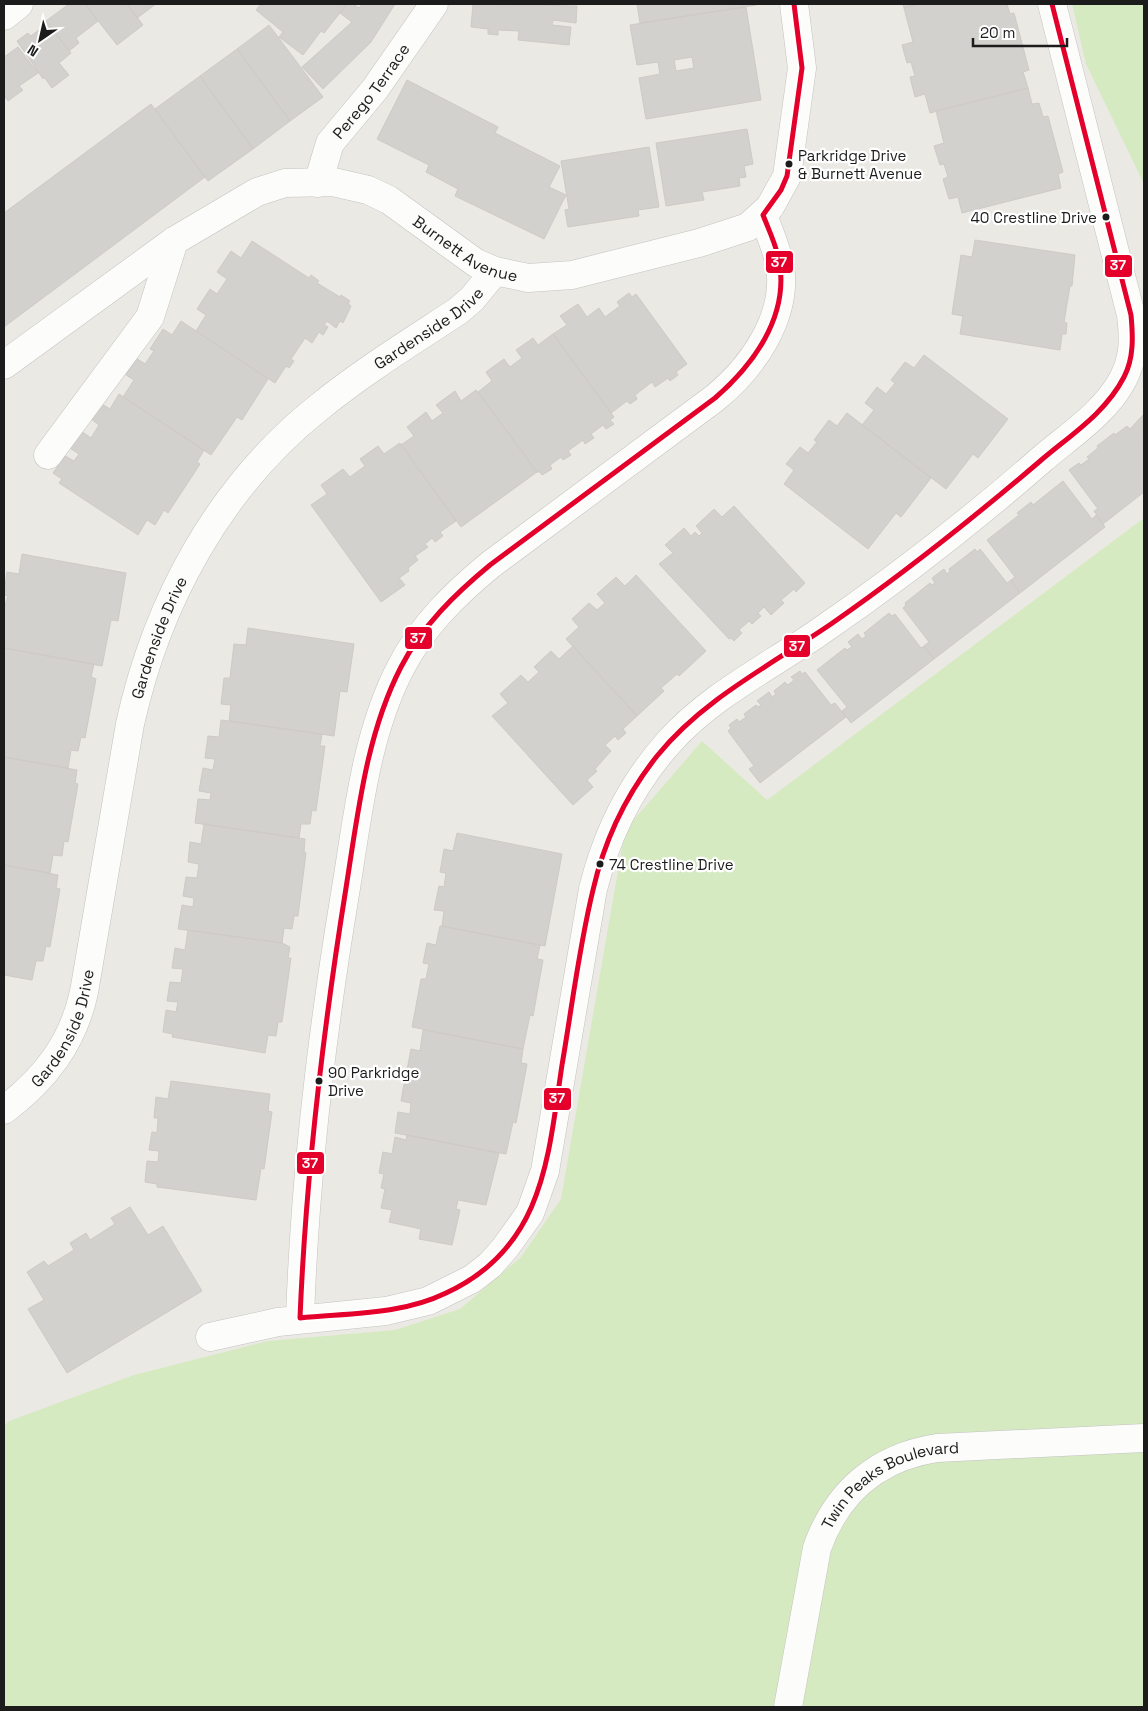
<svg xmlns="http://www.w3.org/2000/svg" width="1148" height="1711" viewBox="0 0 1148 1711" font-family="'Space Grotesk',sans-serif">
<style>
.grass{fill:#d6eac1}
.building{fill:#d3d1cd;stroke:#cecac5;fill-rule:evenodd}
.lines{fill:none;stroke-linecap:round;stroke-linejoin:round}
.minor-casing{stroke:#c3c2c0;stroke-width:29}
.minor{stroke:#fcfcfb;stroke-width:28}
.bus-1-casing{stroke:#fff;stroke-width:9}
.bus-1{stroke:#e4002b;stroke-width:5}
.bus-dot{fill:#1c1c1c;stroke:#fff;stroke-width:2}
.labels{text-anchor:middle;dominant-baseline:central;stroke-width:4.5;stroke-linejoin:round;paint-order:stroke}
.bus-label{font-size:15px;fill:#1c1c1c;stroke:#fff;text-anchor:start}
.street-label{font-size:16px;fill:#1c1c1c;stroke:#fff}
.line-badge{stroke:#fff;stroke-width:2}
.badge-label{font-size:14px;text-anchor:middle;font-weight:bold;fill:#fff}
</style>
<rect width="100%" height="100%" fill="#ebe9e4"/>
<path class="grass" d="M 1072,4 L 1144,4 L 1144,184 L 1086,64 Z
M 1144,518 L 1144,1707 L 4,1707 L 4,1426 L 9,1421 L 134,1375 L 268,1341 L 395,1330 L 460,1309 L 521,1257 L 561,1199 L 625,830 L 702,741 L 767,800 Z"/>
<path class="building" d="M 69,4 L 85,4 L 98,21 L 76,38 L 79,43 L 69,51 L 46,21 Z
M 85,4 L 127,4 L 143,25 L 117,45 Z
M 127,4 L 156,4 L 137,18 Z
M 261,4 L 347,4 L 324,33 L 321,31 L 303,55 L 279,37 L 283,32 L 256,10 Z
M 347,4 L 353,4 L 359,8 L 362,4 L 395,4 L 371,42 L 323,89 L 302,67 L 352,22 L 340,13 Z
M 473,4 L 577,6 L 576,23 L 553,20 L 552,25 L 571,27 L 569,45 L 518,40 L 519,31 L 498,30 L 498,35 L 488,34 L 488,29 L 471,27 Z
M 637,4 L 756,4 L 756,5 L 640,23 Z
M 903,4 L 919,4 L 904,8 Z
M 919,4 L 1007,4 L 1010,14 L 1014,13 L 1029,70 L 1023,72 L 1028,88 L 930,113 L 925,94 L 915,97 L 910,77 L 915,76 L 911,62 L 907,63 L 902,45 L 913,42 L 904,8 Z
M 746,7 L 761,100 L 646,119 L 639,78 L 660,74 L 658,62 L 637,65 L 630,25 ZM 692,57 L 694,68 L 676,71 L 674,60 Z
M 45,20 L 71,53 L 59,63 L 69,75 L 52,88 L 44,77 L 43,79 L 17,41 L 28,33 L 31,36 L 44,26 L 41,23 Z
M 269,25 L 323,97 L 290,121 L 237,49 Z
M 18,47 L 38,73 L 19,86 L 23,90 L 8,101 L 4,95 L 4,57 Z
M 237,49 L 290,121 L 253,149 L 200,76 Z
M 200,76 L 253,149 L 208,181 L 155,109 Z
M 407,80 L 498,127 L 495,133 L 560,166 L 549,187 L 566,195 L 544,239 L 455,196 L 458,189 L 426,172 L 429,165 L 377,139 Z
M 1028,88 L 1032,104 L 1039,103 L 1043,117 L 1048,116 L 1063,172 L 1058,174 L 1061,188 L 962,213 L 958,197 L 949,199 L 943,179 L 948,177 L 944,164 L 940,165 L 934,146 L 944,143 L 936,111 Z
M 151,104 L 205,177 L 4,327 L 4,213 Z
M 747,129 L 753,164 L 744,166 L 746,177 L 739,178 L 740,186 L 702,192 L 704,200 L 666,206 L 656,143 Z
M 649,147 L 659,207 L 638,210 L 639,216 L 568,227 L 565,210 L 569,209 L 561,161 Z
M 975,240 L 1075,255 L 1072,286 L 1070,286 L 1064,322 L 1067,323 L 1066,334 L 1062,334 L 1060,350 L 960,334 L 963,316 L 952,314 L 961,255 L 972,257 Z
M 252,241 L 309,278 L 311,275 L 319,281 L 317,283 L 340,297 L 341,295 L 350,301 L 348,304 L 351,306 L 343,323 L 340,321 L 336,328 L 327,321 L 324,325 L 328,327 L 323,335 L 319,332 L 312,343 L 305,338 L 291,359 L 294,361 L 289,368 L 286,366 L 275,383 L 196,331 L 206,315 L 197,309 L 210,289 L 217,294 L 227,279 L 217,272 L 231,251 L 241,258 Z
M 629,293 L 632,297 L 636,294 L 687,364 L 676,372 L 678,375 L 670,381 L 668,378 L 655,387 L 652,382 L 635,395 L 637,399 L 630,404 L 627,401 L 611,413 L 553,334 L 567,325 L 560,316 L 578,304 L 587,317 L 599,308 L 605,317 L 620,306 L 617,302 Z
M 181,321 L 268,379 L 242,420 L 237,417 L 211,455 L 123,397 L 134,380 L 126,375 L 136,358 L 145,364 L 154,351 L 150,349 L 163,329 L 172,335 Z
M 553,334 L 611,413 L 614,417 L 610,420 L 614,424 L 606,429 L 603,425 L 591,434 L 594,438 L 585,444 L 583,440 L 568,451 L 571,455 L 563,460 L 561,457 L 550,465 L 552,469 L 542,475 L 540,472 L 537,472 L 478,392 L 492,381 L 486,372 L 504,359 L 510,367 L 522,358 L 516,350 L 533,338 L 538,345 Z
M 924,355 L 1008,419 L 978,458 L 973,454 L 946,489 L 862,425 L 874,410 L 865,403 L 877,387 L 886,394 L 895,383 L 891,380 L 905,362 L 914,368 Z
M 476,390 L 537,472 L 461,527 L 401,445 L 414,436 L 407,427 L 426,412 L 432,421 L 443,413 L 436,405 L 455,391 L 461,401 Z
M 119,394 L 204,450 L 197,462 L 200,464 L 168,513 L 164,510 L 155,525 L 147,520 L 138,535 L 59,483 L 62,479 L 53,473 L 65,456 L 74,461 L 79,454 L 70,448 L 81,431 L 91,438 L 99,425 L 90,418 L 100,403 L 110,409 Z
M 847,413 L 931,478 L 901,517 L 896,513 L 868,549 L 784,484 L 794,470 L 786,464 L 800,447 L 808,453 L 817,442 L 814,440 L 829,420 L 837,426 Z
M 1143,415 L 1144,492 L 1103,524 L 1094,511 L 1098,509 L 1069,470 L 1079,463 L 1081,465 L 1089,459 L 1087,457 L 1098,448 L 1097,446 L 1114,433 L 1115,435 L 1127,426 L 1130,429 Z
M 400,443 L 456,521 L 440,532 L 443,536 L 435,542 L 432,538 L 425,544 L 428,547 L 415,556 L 418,560 L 408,568 L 409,571 L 399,578 L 405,585 L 381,602 L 311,505 L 327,494 L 321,485 L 343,469 L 350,477 L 365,466 L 360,459 L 378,446 L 384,454 Z
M 1063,481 L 1092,519 L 1096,515 L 1105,527 L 1020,593 L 1011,580 L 1015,577 L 987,540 L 1019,515 L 1017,513 L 1031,502 L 1033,505 Z
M 734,506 L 805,583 L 796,592 L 794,589 L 781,600 L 784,603 L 771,615 L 764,607 L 758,613 L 761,616 L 752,624 L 749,621 L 739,630 L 742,633 L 734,641 L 731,638 L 729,639 L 659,564 L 673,553 L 665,545 L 684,528 L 691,536 L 695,532 L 699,536 L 702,533 L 696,526 L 714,509 L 722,517 Z
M 975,549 L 977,552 L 980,549 L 1007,583 L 1011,580 L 1020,593 L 934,659 L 924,646 L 929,642 L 903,608 L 906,605 L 905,603 L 930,583 L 932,585 L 935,583 L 932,578 L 944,569 L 947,574 L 950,571 L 949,569 Z
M 22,554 L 126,573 L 118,621 L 111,620 L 102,666 L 4,648 L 4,608 L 8,596 L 4,595 L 4,593 L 7,572 L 19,574 Z
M 636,575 L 706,651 L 679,676 L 677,674 L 661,688 L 664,691 L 637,716 L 566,639 L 579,627 L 572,619 L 589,603 L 597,610 L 605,603 L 597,594 L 616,577 L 625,586 Z
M 889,613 L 892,616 L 895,614 L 921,648 L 924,646 L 934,659 L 851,723 L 842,711 L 847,707 L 817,670 L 845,648 L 847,650 L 852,647 L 848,642 L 858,634 L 862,639 L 866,636 L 864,633 Z
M 248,628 L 354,644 L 347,692 L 340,691 L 334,736 L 229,721 L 231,705 L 221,704 L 224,678 L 230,678 L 234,644 L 246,645 Z
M 573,646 L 637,716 L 623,729 L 626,733 L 618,740 L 615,736 L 605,745 L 611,751 L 595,769 L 597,771 L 587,780 L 593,787 L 573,805 L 492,716 L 508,703 L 500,694 L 521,675 L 528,682 L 539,672 L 534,667 L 551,651 L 559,659 Z
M 4,648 L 94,664 L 91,677 L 96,679 L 85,738 L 81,737 L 78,751 L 71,750 L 68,768 L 4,757 Z
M 800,671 L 802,674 L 805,672 L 831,705 L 835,703 L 846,717 L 760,783 L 749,769 L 754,766 L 728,731 L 731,728 L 729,725 L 737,719 L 739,722 L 746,717 L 744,714 L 756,705 L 758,707 L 761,705 L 757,701 L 769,692 L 772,697 L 776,694 L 774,691 L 785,682 L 788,685 L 794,680 L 791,677 Z
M 221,720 L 322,734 L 320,746 L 325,746 L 316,811 L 312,810 L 310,824 L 301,824 L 299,838 L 195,823 L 198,799 L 210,800 L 211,793 L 199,791 L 203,768 L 213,770 L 215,759 L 205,758 L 208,736 L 219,737 Z
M 4,757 L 77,770 L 75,783 L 78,784 L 68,842 L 64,841 L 62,856 L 53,855 L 50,873 L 4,865 Z
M 204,824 L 305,839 L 304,852 L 306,853 L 298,916 L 294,916 L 292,929 L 284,928 L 282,943 L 178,929 L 182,905 L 193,907 L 194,898 L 183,896 L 186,877 L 197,878 L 199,864 L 188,862 L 190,842 L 201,844 Z
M 457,833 L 562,854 L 545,946 L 442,926 L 444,911 L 434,910 L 439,886 L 444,887 L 446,873 L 440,872 L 444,849 L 453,851 Z
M 4,865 L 58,875 L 56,888 L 60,889 L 50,947 L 46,946 L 43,961 L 36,961 L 32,980 L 4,975 Z
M 440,926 L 540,945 L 537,959 L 543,960 L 533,1016 L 530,1015 L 523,1049 L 412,1027 L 421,979 L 426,979 L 429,964 L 423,963 L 427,943 L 436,945 Z
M 188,930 L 282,943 L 290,947 L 288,958 L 291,958 L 282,1022 L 278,1022 L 276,1036 L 268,1035 L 265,1053 L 172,1037 L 173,1034 L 163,1032 L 166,1010 L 176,1012 L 178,1002 L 167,1001 L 170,982 L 181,983 L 183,969 L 172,968 L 175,948 L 185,950 Z
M 423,1030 L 523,1049 L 521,1063 L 527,1064 L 516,1123 L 513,1122 L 506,1154 L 395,1133 L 398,1112 L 410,1114 L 411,1103 L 401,1101 L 404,1084 L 409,1085 L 412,1070 L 407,1070 L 411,1049 L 420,1051 Z
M 171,1081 L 270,1094 L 268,1111 L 272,1112 L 264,1169 L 261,1168 L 256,1200 L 157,1187 L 157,1184 L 145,1182 L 147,1161 L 158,1162 L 159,1151 L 149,1150 L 152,1132 L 157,1133 L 158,1118 L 154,1118 L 156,1097 L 168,1099 Z
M 407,1135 L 499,1153 L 486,1205 L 458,1200 L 456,1209 L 460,1210 L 452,1245 L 419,1239 L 421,1229 L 389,1222 L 392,1210 L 381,1208 L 385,1189 L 381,1188 L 384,1174 L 379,1173 L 383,1152 L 392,1154 L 395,1137 L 406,1140 Z
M 130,1207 L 148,1235 L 163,1226 L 202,1291 L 67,1373 L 28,1309 L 44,1300 L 27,1272 L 44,1261 L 48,1266 L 74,1250 L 70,1243 L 86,1233 L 90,1240 L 115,1224 L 111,1218 Z"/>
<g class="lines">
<defs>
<g id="minor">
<path d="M 4,16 L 19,4"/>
<path id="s1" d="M 318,183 L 330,143 L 375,89 L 434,4"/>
<path id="s2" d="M 4,365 L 174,241 L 257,192 L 285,183 L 333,182 L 368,190 L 389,200 L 476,263 L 495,271 L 528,278 L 572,275 L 699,243 L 748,227 L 770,207 L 787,176 L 802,68 L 794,4"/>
<path d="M 48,455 L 150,317 L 174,241"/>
<path id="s3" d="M 4,1110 C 45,1079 73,1043 84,992 L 130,724 C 157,602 219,487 318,408 C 362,372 411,342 458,311 L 472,299 L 495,271"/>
<path d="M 300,1318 C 305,1173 322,1031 346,888 C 358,814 366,734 401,667 C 422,626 455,594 490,565 L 715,398 C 752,368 788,317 780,266 C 777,249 769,232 763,215"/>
<path d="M 210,1337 L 278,1322 L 386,1311 L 428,1301 L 472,1279 L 490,1265 L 505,1248 L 530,1213 L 545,1171 L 593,889 C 607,833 631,784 670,741 C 711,696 765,669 815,635 C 894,581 970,522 1042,459 C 1069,436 1106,412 1123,379 C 1134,358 1134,338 1131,315 L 1052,4"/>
<path id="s4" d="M 788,1707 L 817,1548 C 837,1492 878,1457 937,1448 L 1144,1438"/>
</g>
</defs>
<use href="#minor" class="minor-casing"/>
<use href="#minor" class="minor"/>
<defs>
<path id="bus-1" d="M 794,4 L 802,68 L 787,176 L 781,190 L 763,215 C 769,231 778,248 780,266 C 787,319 753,365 715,398 L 490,565 C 455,594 422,626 401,667 C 366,735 358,813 346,888 C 323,1031 306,1173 300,1318 C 349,1313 401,1315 446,1293 C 544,1248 548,1158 562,1065 C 572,1007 579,947 593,890 C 604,842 626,795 657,756 C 703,699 771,665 831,624 C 903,574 972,519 1039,462 C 1069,436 1105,414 1124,377 C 1134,358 1133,336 1131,315 L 1052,4"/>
</defs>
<use href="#bus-1" class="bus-1-casing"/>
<use href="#bus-1" class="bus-1"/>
</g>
<g class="bus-dot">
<circle cx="789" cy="164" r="4.5"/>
<circle cx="1106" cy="217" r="4.5"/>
<circle cx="600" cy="864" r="4.5"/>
<circle cx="319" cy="1081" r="4.5"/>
</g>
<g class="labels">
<g class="bus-label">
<text x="798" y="155">Parkridge Drive<tspan x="798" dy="18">&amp; Burnett Avenue</tspan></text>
<text x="1097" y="217" text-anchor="end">40 Crestline Drive</text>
<text x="609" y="864">74 Crestline Drive</text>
<text x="328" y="1072">90 Parkridge<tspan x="328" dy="18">Drive</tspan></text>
</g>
<g class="street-label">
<text stroke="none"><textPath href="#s1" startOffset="108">Perego Terrace</textPath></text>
<text stroke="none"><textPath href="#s2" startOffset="535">Burnett Avenue</textPath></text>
<text stroke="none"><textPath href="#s3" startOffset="929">Gardenside Drive</textPath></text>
<text stroke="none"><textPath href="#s3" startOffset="509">Gardenside Drive</textPath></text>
<text stroke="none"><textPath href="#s3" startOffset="104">Gardenside Drive</textPath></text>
<text stroke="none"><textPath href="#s4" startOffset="266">Twin Peaks Boulevard</textPath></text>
</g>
</g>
<g class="line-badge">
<rect x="765" y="250" width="29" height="24" rx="5" fill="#e4002b"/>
<rect x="1104" y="254" width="29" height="24" rx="5" fill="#e4002b"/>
<rect x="404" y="626" width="29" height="24" rx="5" fill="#e4002b"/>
<rect x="783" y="634" width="28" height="24" rx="5" fill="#e4002b"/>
<rect x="543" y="1087" width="29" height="24" rx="5" fill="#e4002b"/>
<rect x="296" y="1151" width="29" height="24" rx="5" fill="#e4002b"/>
</g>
<g class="badge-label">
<text x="779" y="267">37</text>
<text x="1118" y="270">37</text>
<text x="418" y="643">37</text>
<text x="797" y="651">37</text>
<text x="557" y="1103">37</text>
<text x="310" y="1168">37</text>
</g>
<rect width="1148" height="1711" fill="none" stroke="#1c1c1c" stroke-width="10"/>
<g transform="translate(40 40) rotate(214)" stroke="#ffffff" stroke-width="4" paint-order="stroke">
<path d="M0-4L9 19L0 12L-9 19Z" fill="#1c1c1c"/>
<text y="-8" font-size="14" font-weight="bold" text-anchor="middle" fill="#1c1c1c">N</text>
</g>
<path d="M973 38v8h94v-8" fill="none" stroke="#1c1c1c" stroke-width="2.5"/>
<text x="980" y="38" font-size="15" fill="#1c1c1c" stroke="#ffffff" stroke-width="4" paint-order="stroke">20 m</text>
</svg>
